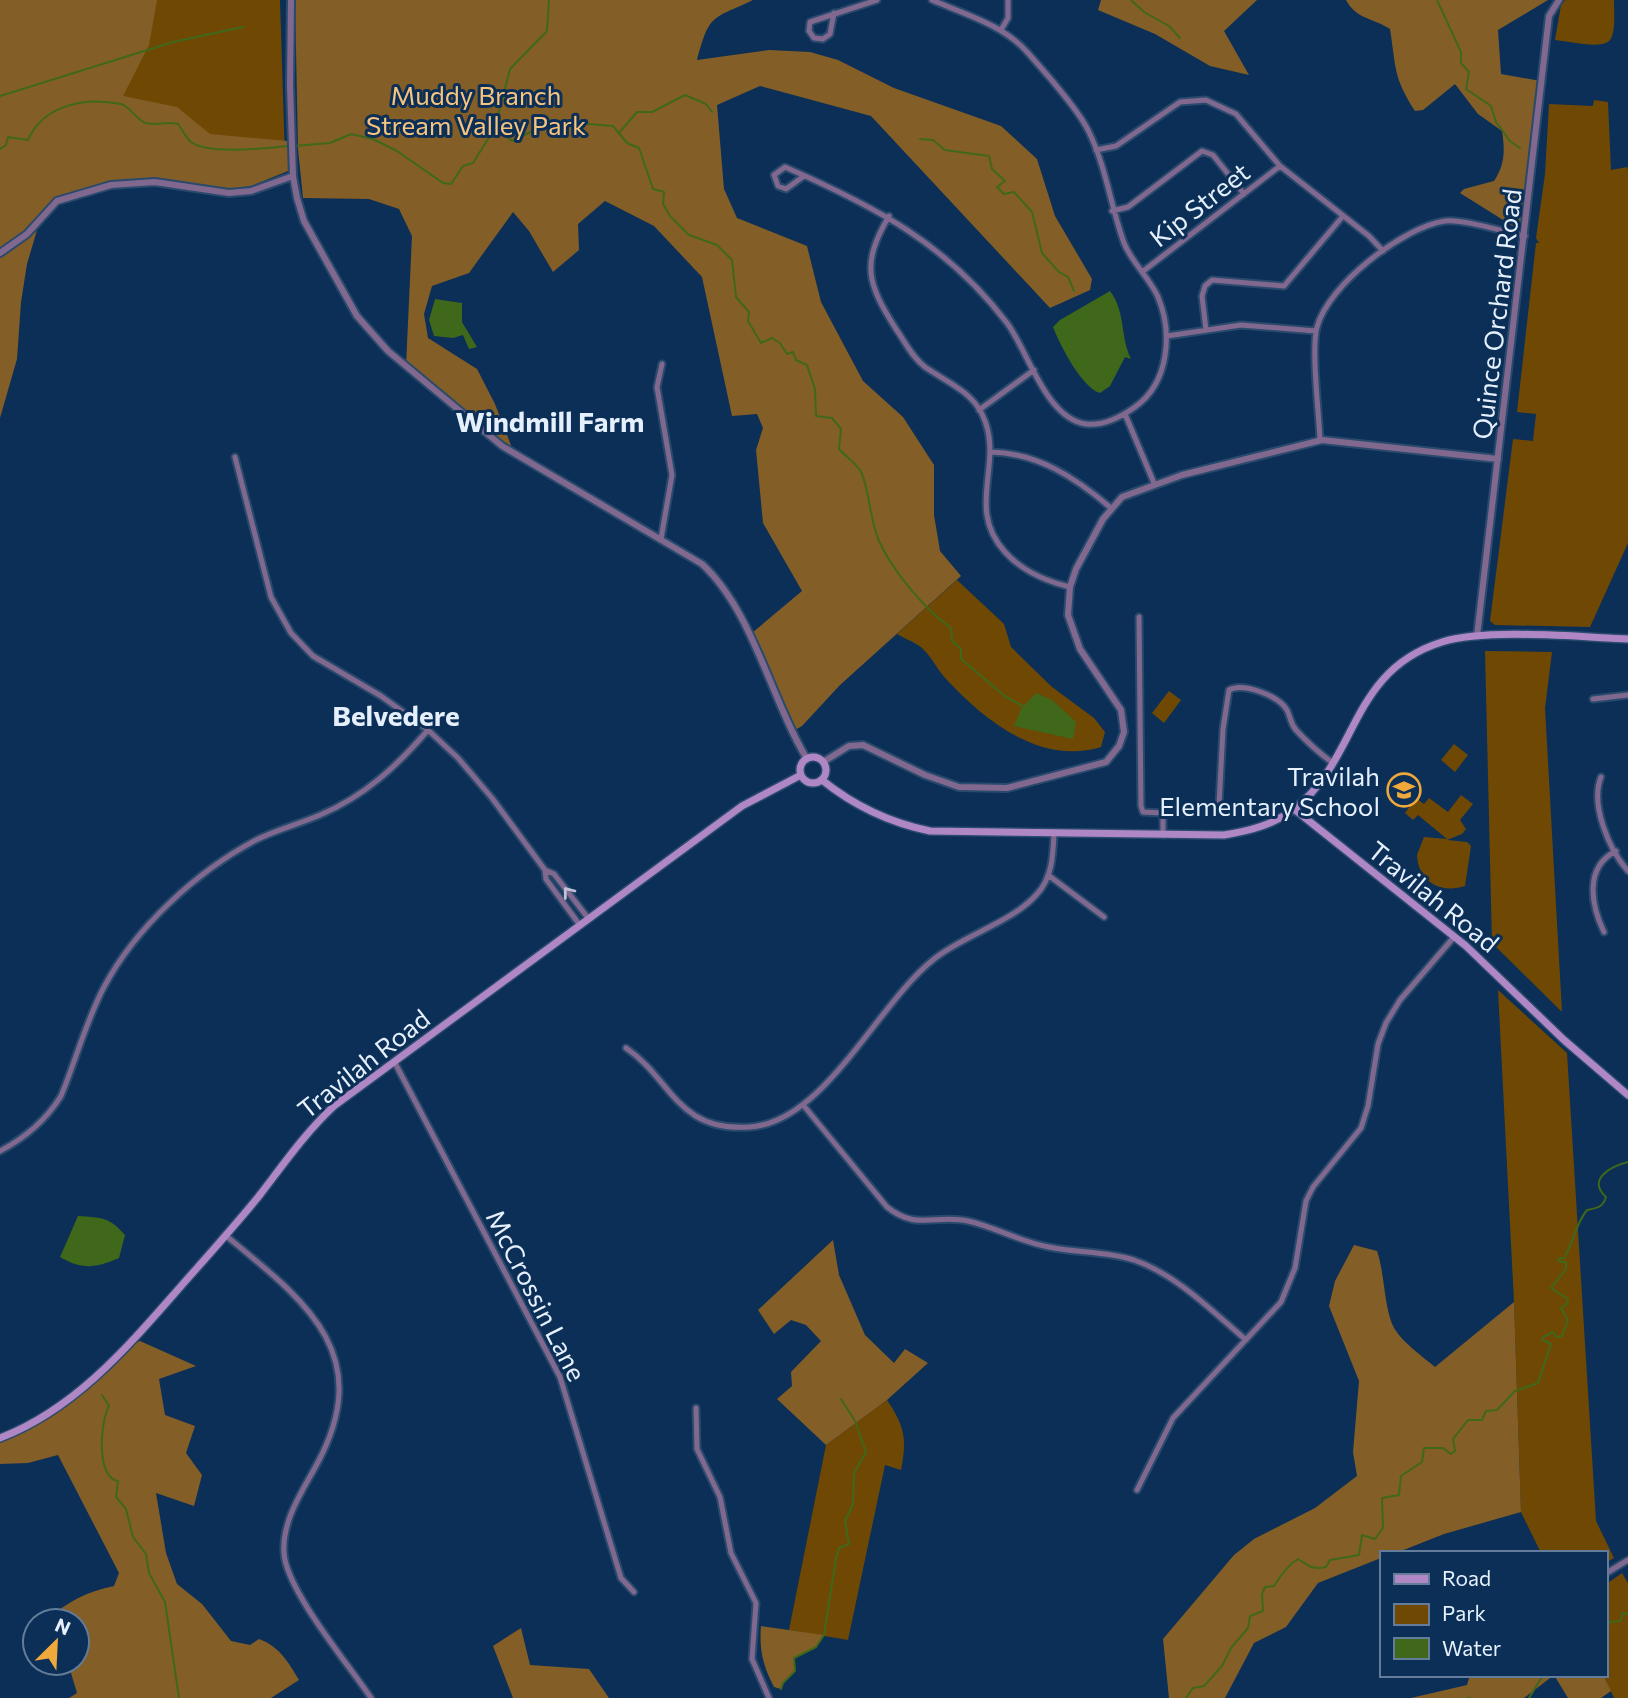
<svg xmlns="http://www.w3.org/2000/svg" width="1628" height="1698" viewBox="0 0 1628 1698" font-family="Commissioner,sans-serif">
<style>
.green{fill:#6f4904}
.forest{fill:#845e27}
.water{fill:#3f681b}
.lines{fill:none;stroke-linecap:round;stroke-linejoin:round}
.stream{stroke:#3f681b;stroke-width:2}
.minor-casing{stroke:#2a4a6d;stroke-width:9}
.tertiary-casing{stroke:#2a4a6d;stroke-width:10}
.secondary-casing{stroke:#2a4a6d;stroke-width:10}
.minor{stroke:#81688e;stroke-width:5}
.tertiary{stroke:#81688e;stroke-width:6}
.secondary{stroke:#af87c5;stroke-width:7}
.oneway{stroke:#c3c0d6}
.labels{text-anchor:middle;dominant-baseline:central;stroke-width:6;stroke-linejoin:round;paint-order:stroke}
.park-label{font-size:26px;fill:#f7c47f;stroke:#0b2f56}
.street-label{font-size:26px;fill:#e6f0fd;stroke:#0b2f56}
.poi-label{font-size:26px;fill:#e6f0fd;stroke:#0b2f56;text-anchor:end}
.neighbourhood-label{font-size:28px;font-weight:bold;fill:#e6f0fd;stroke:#0b2f56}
</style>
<rect width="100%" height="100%" fill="#0b2f56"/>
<path class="green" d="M 0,0 L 280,0 L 285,159 L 232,183 Z
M 1565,0 L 1614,0 C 1614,10 1616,32 1610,40 C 1602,50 1568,41 1555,40 L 1561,5 Z
M 1594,100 L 1608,102 L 1611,170 L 1627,167 L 1628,170 L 1628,543 L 1590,627 L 1495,625 L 1490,621 L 1513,439 L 1533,441 L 1536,414 L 1517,412 L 1536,243 L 1539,243 L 1536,238 L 1545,174 L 1549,104 L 1593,106 Z
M 957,580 L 1004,624 L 1011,647 L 1052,687 L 1094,718 L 1105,732 L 1101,747 C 1041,765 986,722 947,680 C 938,671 933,659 924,650 C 918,643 905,639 897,634 Z
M 1485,651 L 1552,652 L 1545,708 L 1562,1012 L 1492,943 Z
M 1169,691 L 1181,700 L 1164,723 L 1152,713 Z
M 1454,744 L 1468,755 L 1455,772 L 1441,760 Z
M 1461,795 L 1473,804 L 1460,820 L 1466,829 L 1462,834 L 1447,840 L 1467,842 L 1471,846 L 1465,886 C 1441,894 1418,882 1417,855 L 1424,837 L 1447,839 L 1418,815 L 1413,820 L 1405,813 L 1416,798 L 1424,804 L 1429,798 L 1448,812 Z
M 1498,990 L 1567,1053 L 1596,1521 L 1614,1558 L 1605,1563 L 1605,1553 L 1541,1553 L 1521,1512 L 1514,1302 Z
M 887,1400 C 905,1427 907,1439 901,1470 L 885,1465 L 848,1640 L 789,1630 L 826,1445 Z
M 1622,1573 L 1628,1583 L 1628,1698 L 1614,1698 L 1603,1675 L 1605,1675 L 1605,1585 Z"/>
<path class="forest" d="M 0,0 L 157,0 L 149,45 L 123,96 L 177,107 L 210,134 L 288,141 L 288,171 L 251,186 L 230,189 L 209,189 L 127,179 L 56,199 L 43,210 L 27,264 L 21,302 L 17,359 L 0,418 Z
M 295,0 L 753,0 C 711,20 710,13 697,60 L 769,50 L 810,52 L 838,60 L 894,88 L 1001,126 L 1037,159 L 1055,216 L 1092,279 L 1090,290 L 1050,308 L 871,116 L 760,86 L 717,105 L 724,189 L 737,218 L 807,246 L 821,302 L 863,381 L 903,417 L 934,465 L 934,515 L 940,551 L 961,576 L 840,685 L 802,726 L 795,730 L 752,633 L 802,591 L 763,523 L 756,450 L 763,428 L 757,414 L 732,416 L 702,277 L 654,226 L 605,201 L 578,224 L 579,250 L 553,272 L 529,231 L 513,212 L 469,273 L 432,286 L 424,314 L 428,338 L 477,369 L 495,404 L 514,453 L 406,366 L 412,236 L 399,209 L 369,199 L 303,198 L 298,149 Z
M 1101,0 L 1257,0 L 1224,31 L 1249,75 L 1210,66 L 1155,34 L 1098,10 Z
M 1346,0 L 1548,0 L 1498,30 L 1501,74 L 1541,81 L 1525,239 L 1519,230 L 1460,193 L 1464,189 L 1494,181 C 1505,165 1505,150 1502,131 L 1478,114 L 1455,84 L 1423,110 L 1415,111 C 1393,77 1396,67 1390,29 C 1373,18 1356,19 1346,0 Z
M 833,1240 L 839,1275 L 865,1335 L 894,1363 L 905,1349 L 928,1363 L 887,1400 L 826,1445 L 777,1399 L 792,1386 L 791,1372 L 821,1341 L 806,1325 L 791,1320 L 774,1334 L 758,1310 Z
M 1354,1245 L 1377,1251 C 1385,1274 1384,1309 1394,1328 C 1403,1343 1422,1356 1435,1367 L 1514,1302 L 1521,1512 L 1444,1534 L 1396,1553 L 1381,1553 L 1381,1558 L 1318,1583 L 1286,1627 L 1254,1643 L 1225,1698 L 1169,1698 L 1163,1639 L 1234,1555 L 1254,1539 L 1315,1508 L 1357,1476 L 1353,1452 L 1359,1381 L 1329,1306 L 1335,1281 Z
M 140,1341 L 196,1366 L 159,1379 L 165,1415 L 195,1426 L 186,1453 L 202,1475 L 194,1506 L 156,1493 L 166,1553 L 177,1584 L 202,1604 L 231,1641 L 250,1645 L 259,1639 C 279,1646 289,1663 299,1680 L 271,1698 L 69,1698 L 77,1693 L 71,1673 L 58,1663 L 77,1663 L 77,1621 L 46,1621 C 66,1602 88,1591 114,1586 L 119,1573 L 58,1455 L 28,1463 L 0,1464 L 0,1438 L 63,1403 L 128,1346 Z
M 761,1626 L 824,1635 L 816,1647 L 794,1658 L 795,1671 L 783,1683 L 781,1689 L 774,1687 C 763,1666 759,1650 761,1626 Z
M 521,1628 L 530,1665 L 589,1669 L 609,1698 L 513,1698 L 493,1646 Z
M 1470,1675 L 1603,1675 L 1611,1691 L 1601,1698 L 1568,1698 L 1554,1675 L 1524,1698 L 1411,1698 L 1467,1685 Z"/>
<path class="water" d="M 1110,291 C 1126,312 1120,337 1131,359 L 1125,357 L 1110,386 L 1100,393 C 1082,388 1060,345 1053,327 L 1060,320 Z
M 435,299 L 462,303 L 462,322 L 477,347 L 469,349 L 463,335 L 453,338 L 434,336 L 429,320 Z
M 1036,693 L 1052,700 L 1076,722 L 1073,739 L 1014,726 L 1021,709 Z
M 78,1216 C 102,1218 108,1216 125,1235 L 119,1258 C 96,1268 82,1270 60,1257 Z"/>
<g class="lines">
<path class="stream" d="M 1131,0 L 1144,12 L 1169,26 L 1180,38
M 1437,0 L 1461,52 L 1461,63 L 1469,72 L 1466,89 L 1491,106 L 1496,122 L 1510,141 L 1520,148
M 0,96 L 173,42 L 243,27
M 493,127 L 512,141 L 553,121 L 613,126 L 627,143 L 639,148 L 653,189 L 664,192 L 663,204 L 670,216 L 689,235 L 717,245 L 732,260 L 736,297 L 749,312 L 748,321 L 761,343 L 772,338 L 780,343 L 787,354 L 793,352 L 796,360 L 807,365 L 815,389 L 816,416 L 832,418 L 841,429 L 839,449 C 845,456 857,464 861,472 C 869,488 870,521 879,541 C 892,570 925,610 951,628 L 952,641 L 961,649 L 961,659 L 1006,697 L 1023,706
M 619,133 L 637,112 L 652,112 L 685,95 L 706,104 L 712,112
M 920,139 L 933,140 L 945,150 L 989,156 L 992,169 L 1005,181 L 997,187 L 1004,194 L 1014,192 L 1032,212 L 1042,253 L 1059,272 L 1068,277 L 1074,291
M 294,146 L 330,143 L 351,134 L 373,139 L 397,151 L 443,183 L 451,184 L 463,166 L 473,163 L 488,139 L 498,115 L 510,69 L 547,31 L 549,0
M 0,149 L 6,145 L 8,137 L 28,140 C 44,104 86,97 121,104 C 130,106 136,120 146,123 C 157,126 166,121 178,124 C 182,129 186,138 191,142 C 208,155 267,148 288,146
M 102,1395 L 109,1406 C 100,1422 96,1478 118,1481 L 116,1497 L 126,1509 L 133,1537 L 146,1554 L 149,1573 L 165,1602 L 179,1698
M 1605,1632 L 1610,1622 L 1620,1621 L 1623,1613 L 1628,1614
M 781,1689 L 783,1683 L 795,1671 L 794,1658 L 816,1647 L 824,1635 L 836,1558 L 839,1548 L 849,1544 L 845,1521 L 853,1504 L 854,1473 L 866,1452 L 855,1421 L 841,1399
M 1186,1698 L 1193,1688 L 1204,1686 L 1222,1666 L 1231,1648 L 1248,1628 L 1250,1616 L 1263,1611 L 1262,1594 L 1265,1587 L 1274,1586 C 1280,1576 1288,1565 1298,1559 C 1310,1566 1311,1570 1326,1567 L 1330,1560 L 1359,1555 L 1362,1535 L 1375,1539 L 1383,1528 L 1382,1498 L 1399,1495 L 1401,1476 L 1422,1462 L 1424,1448 L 1443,1448 L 1451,1454 L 1455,1451 L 1453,1439 L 1468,1420 L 1482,1420 L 1486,1411 L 1497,1410 L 1515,1391 L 1538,1383 L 1551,1344 L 1542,1340 L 1543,1337 L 1553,1332 L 1556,1337 L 1562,1336 L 1568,1320 L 1561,1308 L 1567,1304 L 1568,1299 L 1551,1288 L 1566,1269 L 1566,1262 L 1560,1262 L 1558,1259 L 1564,1258 C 1573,1243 1576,1223 1587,1210 C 1598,1208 1603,1207 1606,1197 C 1586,1179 1612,1166 1628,1162
M 1468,1698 L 1470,1698
M 1529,1698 L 1543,1675"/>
<defs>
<path id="minor" d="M 834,13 L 830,34 L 823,39 L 814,38 L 809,31 L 810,22 L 877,0
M 1001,30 L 1008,18 L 1008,0
M 1096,150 L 1116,146 L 1180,102 L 1206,100 L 1236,114 L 1280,166 L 1369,236 L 1383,251
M 804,176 L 786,189 L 778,186 L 774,175 L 785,167 C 874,206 946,243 1007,323 C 1028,351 1046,419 1086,424 C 1104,426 1121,417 1135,407 C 1169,383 1173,333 1158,297 C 1149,277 1132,263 1124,243 C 1111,207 1106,167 1089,132 C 1079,110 1045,72 1028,53 C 1004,25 964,14 932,0
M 1112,211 L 1128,207 L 1202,151 L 1213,155 L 1244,194
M 889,216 C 861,264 867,283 896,329 C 905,342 912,357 925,367 C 945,381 971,391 982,414 C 1006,462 964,507 1005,552 C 1022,571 1045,581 1070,587
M 1142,272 L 1280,166
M 1206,330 L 1202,296 L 1205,286 L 1212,280 L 1284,286 L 1343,216
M 1167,336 L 1241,325 L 1316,331
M 979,410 L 1034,370
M 1125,414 L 1154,483
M 1320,440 C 1319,414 1311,349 1317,327 C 1328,285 1403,227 1445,221 C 1465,219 1504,232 1525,236
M 991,452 C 1038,453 1076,478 1111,508
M 235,457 L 271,597 L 291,633 L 313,656 L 381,696 L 428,730 L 458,758 L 492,798 L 545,870 L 546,879 L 579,924
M 661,539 L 672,475 L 657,387 L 662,364
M 1139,617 L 1141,806 L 1143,812 L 1163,813 L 1163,835
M 1593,699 L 1628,695
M 1601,777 C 1590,804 1609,850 1628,871
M 1163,813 L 1210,813 L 1219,805 L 1223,729 L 1229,690 C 1243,682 1279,696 1287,710 C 1291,718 1290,723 1296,730 C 1307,742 1319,753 1333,763
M 545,870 L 554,874 L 588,918
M 1048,875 L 1104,917
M 1604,932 C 1591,905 1584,867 1616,851
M 626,1048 C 672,1079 676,1132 750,1127 C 825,1122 877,1004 934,959 C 964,935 1013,922 1037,894 C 1052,878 1053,856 1054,834
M 395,1063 L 560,1377 L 621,1578 L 634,1592
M 804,1106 L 887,1207 C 917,1231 935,1214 968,1221 C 995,1227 1021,1242 1049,1247 C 1077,1253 1106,1251 1134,1260 C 1177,1275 1212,1311 1246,1340
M 0,1151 C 25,1138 46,1120 61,1096 C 76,1060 86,1021 104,987 C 136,927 196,872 256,840 C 276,830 299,824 320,815 C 365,796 397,766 428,730
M 225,1235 C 304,1300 377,1353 317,1464 C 302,1492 282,1520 284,1553 C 286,1590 349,1665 371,1698
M 696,1408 L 697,1449 L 720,1497 L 731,1553 L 756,1603 L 752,1659 L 769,1698
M 1137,1490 L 1173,1418 L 1281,1302 L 1295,1268 L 1306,1201 L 1313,1187 L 1361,1128 L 1368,1106 L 1378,1044 L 1386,1023 L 1400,1000 L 1454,937
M 1605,1574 L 1628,1560"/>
<path id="tertiary" d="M 291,0 L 290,85 L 293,176 L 297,198 L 304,221 L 357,316 L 388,351 L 502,446 L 702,564 C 753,611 771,700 807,759
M 0,253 L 27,234 L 57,201 L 111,185 L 155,182 L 229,193 L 251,191 L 293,176
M 1477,636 L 1549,16 L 1559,0
M 823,762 L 849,746 L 863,745 L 925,775 L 959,787 L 1007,788 L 1106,762 L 1119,746 L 1124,732 L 1121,710 L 1080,649 L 1068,615 L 1070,587 L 1076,569 L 1103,519 L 1122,497 L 1182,475 L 1322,440 L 1498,459"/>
<path id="secondary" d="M800 770a13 13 0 1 1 26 0a13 13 0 1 1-26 0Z
M 822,780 C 853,805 891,823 930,831 L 1224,835 C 1249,831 1273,825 1294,809 C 1359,759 1349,671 1442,642 C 1486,628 1579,637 1628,639
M 1294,809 L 1466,946 L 1564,1040 L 1628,1095
M 0,1438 C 73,1410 125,1350 175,1293 C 203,1261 232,1229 259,1196 C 283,1165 305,1133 334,1106 L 742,806 L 801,775"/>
</defs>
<use href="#minor" class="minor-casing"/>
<use href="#tertiary" class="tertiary-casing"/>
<use href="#secondary" class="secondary-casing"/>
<use href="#minor" class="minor"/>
<use href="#tertiary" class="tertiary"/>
<use href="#secondary" class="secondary"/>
</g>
<defs><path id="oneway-chevron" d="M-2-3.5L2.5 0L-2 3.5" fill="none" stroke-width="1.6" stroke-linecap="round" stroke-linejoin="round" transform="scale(1.75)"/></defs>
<use class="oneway" href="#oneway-chevron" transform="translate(568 892) rotate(-128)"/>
<defs>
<symbol id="school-ring" viewBox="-11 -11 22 22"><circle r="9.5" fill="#0b2f56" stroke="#eea83c" stroke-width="1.5"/><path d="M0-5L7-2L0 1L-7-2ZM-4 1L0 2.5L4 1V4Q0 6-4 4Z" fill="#eea83c"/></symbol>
</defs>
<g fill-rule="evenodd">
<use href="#school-ring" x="1385" y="771" width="38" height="38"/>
</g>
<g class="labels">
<g class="park-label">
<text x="476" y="94">Muddy Branch<tspan x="476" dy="30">Stream Valley Park</tspan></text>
</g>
<g class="street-label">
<text transform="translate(1199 204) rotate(-38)">Kip Street</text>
<text transform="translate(1496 314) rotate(-83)">Quince Orchard Road</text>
<text transform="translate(1434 896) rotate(39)">Travilah Road</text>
<text transform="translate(363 1063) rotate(-38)">Travilah Road</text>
<text transform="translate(537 1295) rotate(63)">McCrossin Lane</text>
</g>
<g class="poi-label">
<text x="1380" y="775">Travilah<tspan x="1380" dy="30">Elementary School</tspan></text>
</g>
<g class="neighbourhood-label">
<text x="550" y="421">Windmill Farm</text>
<text x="396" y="715">Belvedere</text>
</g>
</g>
<rect x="1380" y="1551" width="228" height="126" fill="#0b2f56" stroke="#637c99" stroke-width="2"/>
<rect x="1394" y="1574" width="35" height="10" fill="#af87c5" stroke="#637c99" stroke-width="2"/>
<text x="1442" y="1586" font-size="21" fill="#e6f0fd">Road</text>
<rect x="1394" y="1604" width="35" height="21" fill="#6f4904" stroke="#637c99" stroke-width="2"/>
<text x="1442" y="1621" font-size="21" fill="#e6f0fd">Park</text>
<rect x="1394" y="1638" width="35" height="21" fill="#3f681b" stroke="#637c99" stroke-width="2"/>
<text x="1442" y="1656" font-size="21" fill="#e6f0fd">Water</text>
<g transform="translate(56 1642) rotate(24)"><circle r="33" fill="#0b2f56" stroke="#637c99" stroke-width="2"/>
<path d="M0-5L12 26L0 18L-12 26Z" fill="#eea83c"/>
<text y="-10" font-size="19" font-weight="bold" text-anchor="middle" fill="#e6f0fd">N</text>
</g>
</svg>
